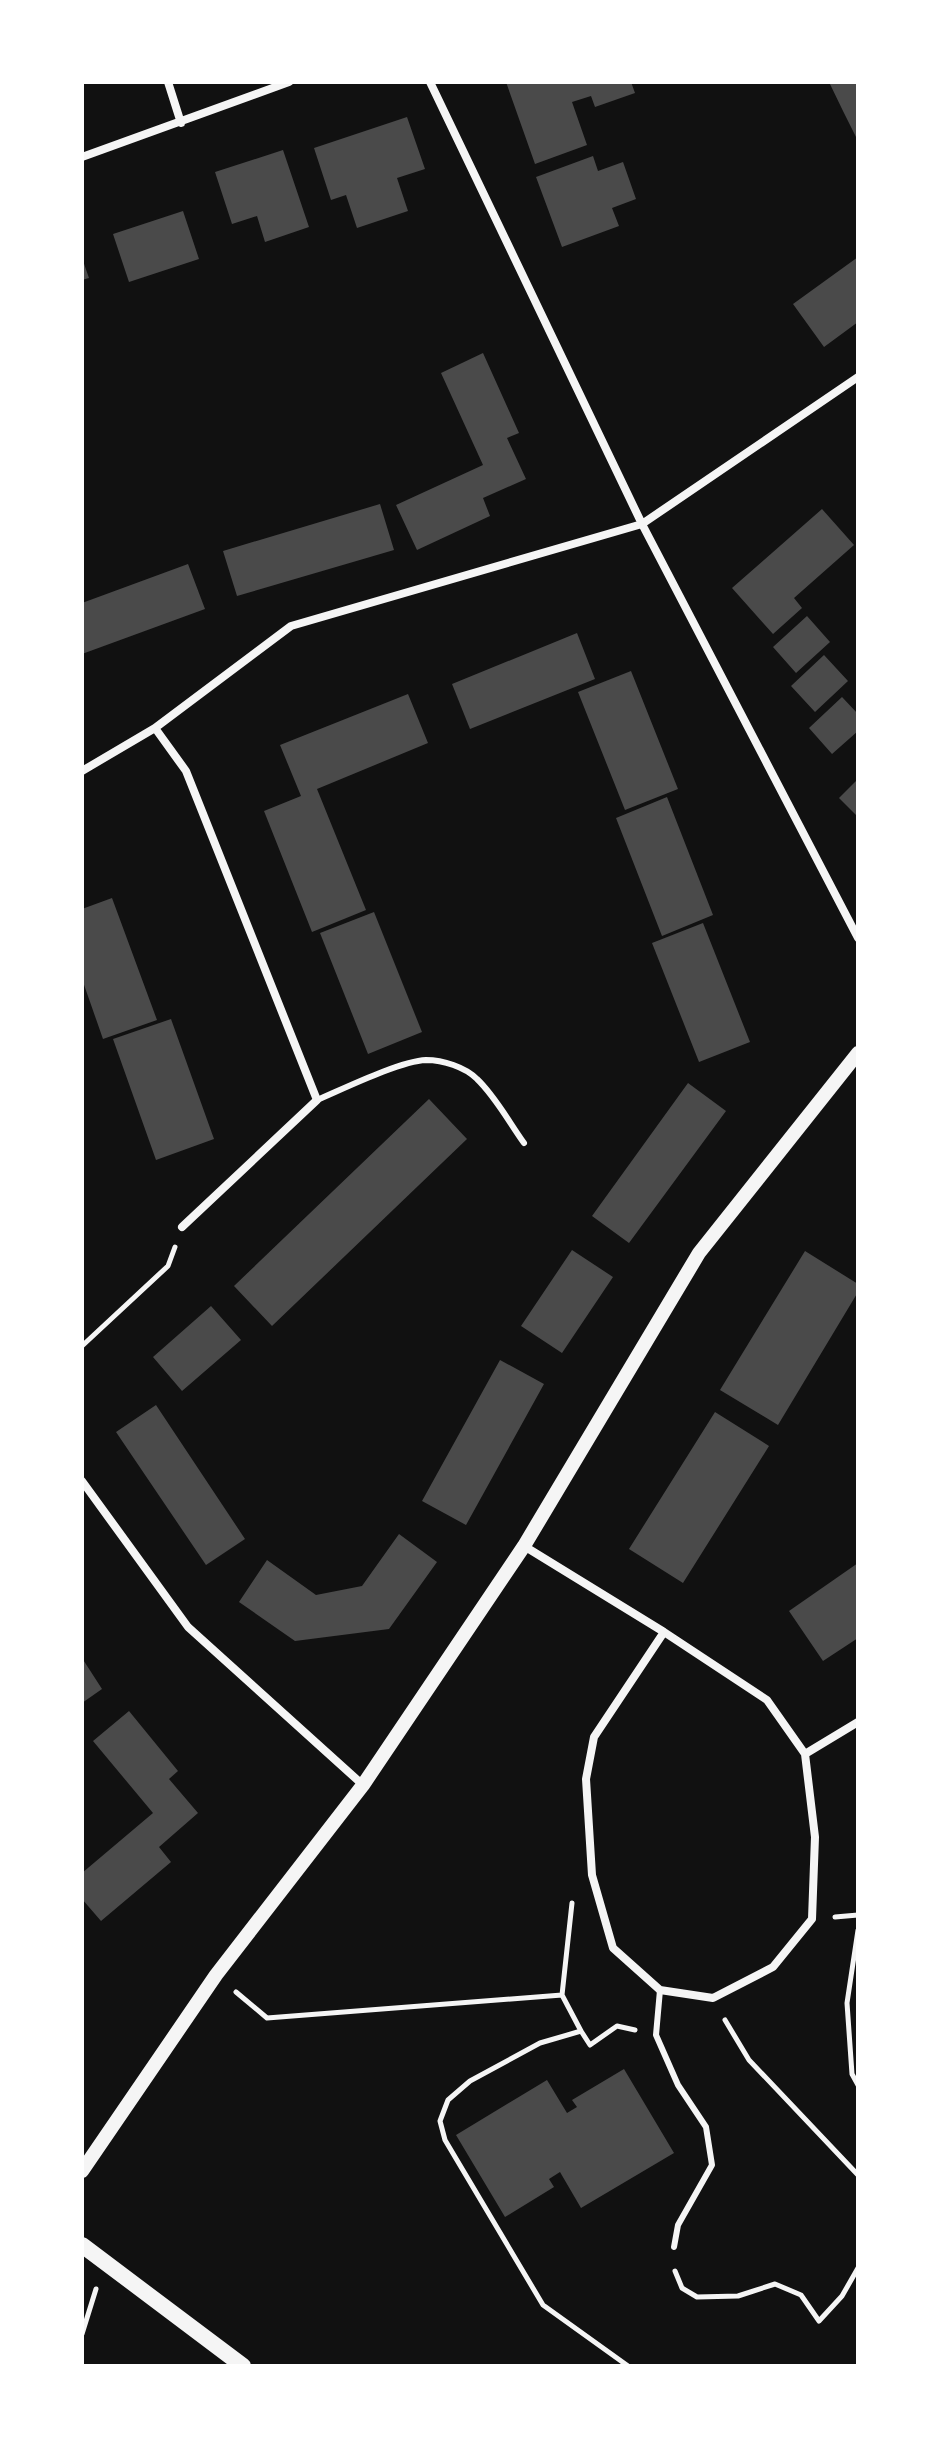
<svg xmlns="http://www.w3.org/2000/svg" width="940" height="2448" viewBox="0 0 940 2448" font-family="'Crimson Pro',serif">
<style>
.building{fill:#4a4a4a}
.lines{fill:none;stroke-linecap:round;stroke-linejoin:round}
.path{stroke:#f5f5f5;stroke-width:5}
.service{stroke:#f5f5f5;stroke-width:6}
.minor{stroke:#f5f5f5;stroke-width:8}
.tertiary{stroke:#f5f5f5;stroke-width:14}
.secondary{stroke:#f5f5f5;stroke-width:16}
</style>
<rect width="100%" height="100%" fill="#111"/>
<path class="building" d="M 506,82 L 631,82 L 635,93 L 595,107 L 591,96 L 572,102 L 587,145 L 535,164 Z
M 829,82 L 858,82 L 858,141 L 843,111 Z
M 407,117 L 425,169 L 397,178 L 408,211 L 357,228 L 346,195 L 331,200 L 314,148 Z
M 283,150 L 309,227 L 265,242 L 257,216 L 232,224 L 215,172 Z
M 593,156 L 598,171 L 623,162 L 636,199 L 612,208 L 619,226 L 562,247 L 536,177 Z
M 183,211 L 199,259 L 129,282 L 113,234 Z
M 858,257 L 858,322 L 824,347 L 793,304 Z
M 82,258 L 89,278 L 82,280 Z
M 483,353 L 519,433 L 507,438 L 526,479 L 483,498 L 490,516 L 417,550 L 396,505 L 483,465 L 441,373 Z
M 380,504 L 394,550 L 237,596 L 223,551 Z
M 822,509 L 854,545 L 794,598 L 802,608 L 773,634 L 732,588 Z
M 188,564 L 205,609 L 82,654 L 82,603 Z
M 807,616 L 830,642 L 796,673 L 773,647 Z
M 577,633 L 595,679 L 470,729 L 452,684 Z
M 824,655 L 848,681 L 815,712 L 791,686 Z
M 631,671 L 678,789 L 625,810 L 578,692 Z
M 408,694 L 428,743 L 317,789 L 366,910 L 312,932 L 264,811 L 301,796 L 280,745 Z
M 842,697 L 858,714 L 858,731 L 832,754 L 809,728 Z
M 858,779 L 858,817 L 839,798 Z
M 667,797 L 713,915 L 662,936 L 616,818 Z
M 112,898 L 157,1020 L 103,1039 L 82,979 L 82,909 Z
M 374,912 L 422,1032 L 368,1054 L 320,933 Z
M 703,923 L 750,1042 L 699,1062 L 652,943 Z
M 171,1019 L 214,1139 L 156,1160 L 113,1039 Z
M 688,1083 L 726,1111 L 629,1243 L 592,1216 Z
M 429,1099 L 467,1139 L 272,1326 L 234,1286 Z
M 572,1250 L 613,1277 L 562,1353 L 521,1326 Z
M 805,1251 L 858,1284 L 858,1292 L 778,1425 L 720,1390 Z
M 211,1306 L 241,1340 L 182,1391 L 153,1357 Z
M 500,1360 L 544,1384 L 466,1525 L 422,1501 Z
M 156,1405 L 245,1539 L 206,1565 L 116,1432 Z
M 715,1412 L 769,1446 L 683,1583 L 629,1549 Z
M 399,1534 L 437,1562 L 389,1629 L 295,1641 L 239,1602 L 267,1560 L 316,1595 L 362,1586 Z
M 858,1563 L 858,1638 L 823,1661 L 789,1611 Z
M 82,1658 L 102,1689 L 82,1703 Z
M 129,1711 L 178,1771 L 169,1779 L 198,1813 L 159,1847 L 171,1862 L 101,1921 L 82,1899 L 82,1873 L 153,1813 L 93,1741 Z
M 624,2069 L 674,2153 L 581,2208 L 560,2172 L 549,2179 L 554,2187 L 505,2217 L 456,2135 L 547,2080 L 567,2113 L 577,2107 L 572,2100 Z"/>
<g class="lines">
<path class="path" d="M 82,1346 L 168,1266 L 175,1247
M 835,1917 L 858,1915
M 858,1930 L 847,2003 L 852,2074 L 858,2085
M 236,1992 L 267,2018 L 562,1995 L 572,1903
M 562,1995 L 581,2031
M 725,2020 L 749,2060 L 858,2175
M 675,2271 L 682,2288 L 697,2297 L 738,2296 L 775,2284 L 801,2295 L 819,2321 L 842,2296 L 858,2268
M 82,2334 L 96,2289
M 628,2366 L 543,2305 L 445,2140 L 440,2121 L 448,2100 L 470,2081 L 540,2043 L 581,2031 L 590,2045 L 617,2026 L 635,2030"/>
<path class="service" d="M 317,1100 C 343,1089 400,1061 426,1060 C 443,1060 465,1067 477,1079 C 495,1096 509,1122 524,1143
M 660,1990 L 656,2035 L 678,2085 L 706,2127 L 712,2165 L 678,2225 L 674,2247"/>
<path class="minor" d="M 168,82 L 181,123
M 430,82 L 642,524 L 858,938
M 82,157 L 289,82
M 155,728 L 186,771 L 317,1100 L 182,1227
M 82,771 L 155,728 L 291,626 L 642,524 L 858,377
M 82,1481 L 188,1627 L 363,1785
M 524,1546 L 664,1632 L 767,1700 L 805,1754 L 815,1837 L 812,1919 L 773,1967 L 713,1998 L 660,1990 L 613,1948 L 592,1875 L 586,1779 L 594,1737 L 664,1632
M 805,1754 L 858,1722"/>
<path class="tertiary" d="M 82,2171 L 216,1975 L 363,1785 L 524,1546 L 699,1253 L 858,1053"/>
<path class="secondary" d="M 82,2245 L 243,2366"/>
</g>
<rect width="940" height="2448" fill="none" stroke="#ffffff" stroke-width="168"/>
</svg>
